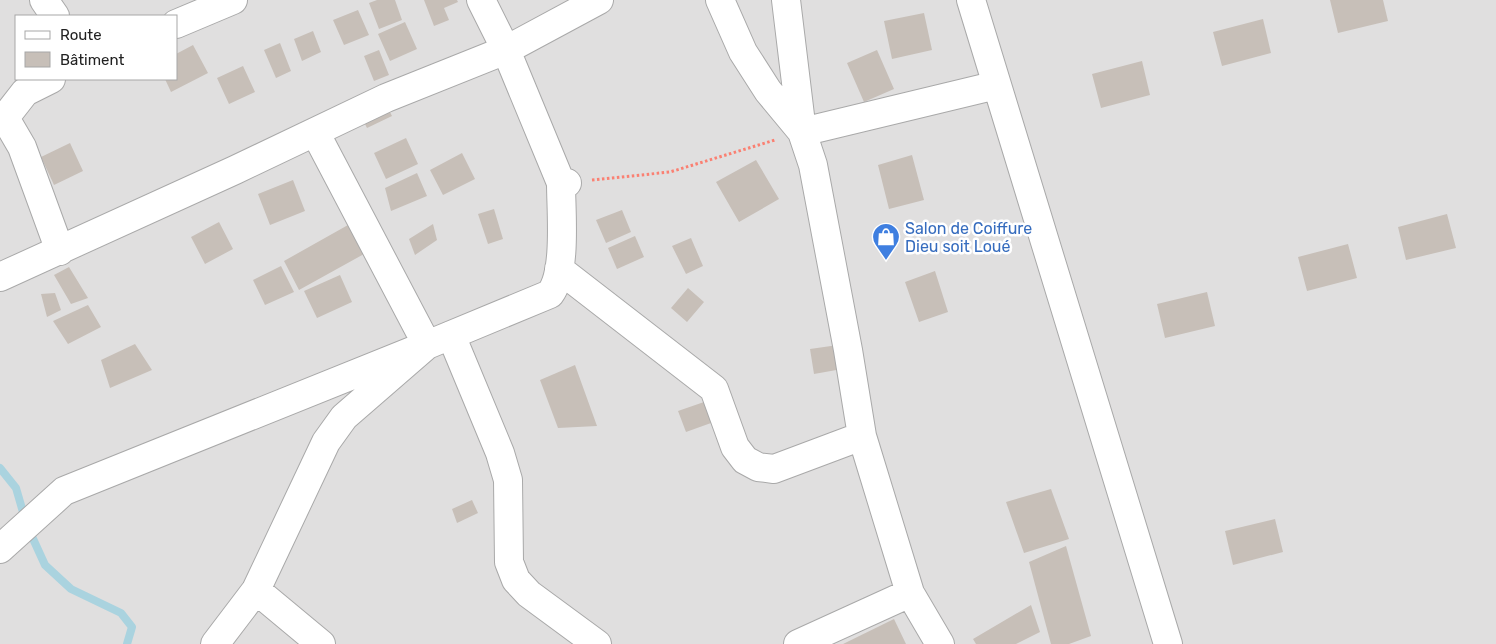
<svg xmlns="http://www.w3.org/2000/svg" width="1496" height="644" viewBox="0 0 1496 644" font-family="Rubik,sans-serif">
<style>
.residential{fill:#e0dfdf;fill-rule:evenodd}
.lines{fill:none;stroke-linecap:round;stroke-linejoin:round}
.stream{stroke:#aad3df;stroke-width:8}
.building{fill:#c7bfb8}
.minor-casing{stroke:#a9a9a9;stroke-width:30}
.path{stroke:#fa8072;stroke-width:3;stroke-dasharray:2.5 2.5;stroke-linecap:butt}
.minor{stroke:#fff;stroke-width:28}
.labels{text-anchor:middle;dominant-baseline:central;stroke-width:5;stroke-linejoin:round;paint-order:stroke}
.shop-label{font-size:16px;fill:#366cbe;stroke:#fff;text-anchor:start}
</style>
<rect width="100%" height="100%" fill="#f2efe9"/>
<path class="residential" d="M 0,0 L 1496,0 L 1496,644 L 0,644 ZM 16,16 L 176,16 L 176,79 L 16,79 Z"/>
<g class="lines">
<path class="stream" d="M 0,468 L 16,488 L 25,519
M 29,530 L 45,565 L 71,589 L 121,613 L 132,627 L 127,644"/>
</g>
<path class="building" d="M 377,0 L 395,0 L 402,20 L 379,29 L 369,3 Z
M 424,0 L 457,0 L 458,2 L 444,8 L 449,20 L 434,26 Z
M 1330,0 L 1383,0 L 1388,21 L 1338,33 Z
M 358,10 L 369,35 L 344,45 L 333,20 Z
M 924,13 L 932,50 L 892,59 L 884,21 Z
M 1263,19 L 1271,53 L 1222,66 L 1213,32 Z
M 405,22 L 417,49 L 390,61 L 378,34 Z
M 313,31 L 321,52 L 302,61 L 294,39 Z
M 280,43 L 291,71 L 276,78 L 264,50 Z
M 193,45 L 208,73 L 171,92 L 165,79 L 176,79 L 176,54 Z
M 379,50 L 389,75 L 374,81 L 364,56 Z
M 877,50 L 894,89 L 864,102 L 847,63 Z
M 1142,61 L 1150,95 L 1101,108 L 1092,74 Z
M 243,66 L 255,92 L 229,104 L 217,78 Z
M 387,106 L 392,116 L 367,128 L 362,118 Z
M 406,138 L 418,164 L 386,179 L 374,153 Z
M 70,143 L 83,171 L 54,185 L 41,157 Z
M 462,153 L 475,179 L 443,195 L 430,170 Z
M 912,155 L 924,200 L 889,209 L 878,165 Z
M 756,160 L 779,199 L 739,222 L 716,182 Z
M 417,173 L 427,196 L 391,211 L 385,188 Z
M 293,180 L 305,211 L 270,225 L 258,194 Z
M 494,209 L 503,239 L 488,244 L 478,214 Z
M 622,210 L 631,232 L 606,243 L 596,220 Z
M 1447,214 L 1456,248 L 1406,260 L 1398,227 Z
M 219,222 L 233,249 L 205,264 L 191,237 Z
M 433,224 L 437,240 L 415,255 L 409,239 Z
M 348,225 L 364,254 L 299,290 L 284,261 Z
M 635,236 L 644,257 L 617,269 L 608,248 Z
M 691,238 L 703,266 L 686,274 L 672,246 Z
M 1348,244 L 1357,278 L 1307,291 L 1298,257 Z
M 281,266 L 294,292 L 265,305 L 253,280 Z
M 69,267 L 88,298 L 71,304 L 54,275 Z
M 935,271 L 948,312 L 919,322 L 905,282 Z
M 340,275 L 352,302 L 317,318 L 304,291 Z
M 688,288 L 704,302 L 687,322 L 671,308 Z
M 1207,292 L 1215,326 L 1165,338 L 1157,304 Z
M 55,293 L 61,310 L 47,317 L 41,294 Z
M 88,305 L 101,327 L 68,344 L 53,321 Z
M 135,344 L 152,370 L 110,388 L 101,360 Z
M 838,345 L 842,369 L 814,374 L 810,349 Z
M 575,365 L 597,426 L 558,428 L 540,380 Z
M 704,402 L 711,423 L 686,432 L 678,411 Z
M 1051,489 L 1069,539 L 1024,553 L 1006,502 Z
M 472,500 L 478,513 L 457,523 L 452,509 Z
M 1275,519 L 1283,552 L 1233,565 L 1225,531 Z
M 1066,546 L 1091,636 L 1069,644 L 1051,644 L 1029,562 Z
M 1031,605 L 1040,632 L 1016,644 L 976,644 L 973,639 Z
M 894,619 L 906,644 L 843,644 Z"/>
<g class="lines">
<defs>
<path id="minor" d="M 44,0 L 55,16
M 481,0 L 506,50 L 561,183
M 720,0 L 743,52 L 768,91 L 802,132 L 997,85
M 786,0 L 802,132 L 813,165 L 848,350 L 862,436 L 910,593 L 940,644
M 971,0 L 1168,644
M 176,24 L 233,0
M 51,79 L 25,92 L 7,115 L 8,123 L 22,147 L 60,251
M 559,269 L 714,389 L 735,447 L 745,460 L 758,467 L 774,469 L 862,436
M 0,277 L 235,170 L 386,98 L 506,50 L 599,0
M 451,335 L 500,453 L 508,480 L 509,562 L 516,580 L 529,594 L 597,644
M 0,549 L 64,491 L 427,345 L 315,132
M 256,590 L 321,644
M 215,644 L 256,590 L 326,442 L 344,417 L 427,345 L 550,294 C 567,272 561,212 561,183 L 567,183
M 798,644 L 910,593"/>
</defs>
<use href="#minor" class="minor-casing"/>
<path class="path" d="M 592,180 L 670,172 L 775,140"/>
<use href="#minor" class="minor"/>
</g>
<defs>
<symbol id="shop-pin" viewBox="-11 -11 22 30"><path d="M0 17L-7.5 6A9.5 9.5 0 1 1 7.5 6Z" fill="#3f7fe0" stroke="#fff"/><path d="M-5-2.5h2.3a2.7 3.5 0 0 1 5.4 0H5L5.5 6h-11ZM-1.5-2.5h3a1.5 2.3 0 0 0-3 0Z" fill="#fff"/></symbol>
</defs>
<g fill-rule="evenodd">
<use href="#shop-pin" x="870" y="221" width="32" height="43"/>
</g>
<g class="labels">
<g class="shop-label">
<text x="905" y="228">Salon de Coiffure<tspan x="905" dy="18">Dieu soit Loué</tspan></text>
</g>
</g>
<rect x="15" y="15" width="162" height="65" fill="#ffffff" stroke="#a7a7a7"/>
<rect x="25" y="31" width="25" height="8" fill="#ffffff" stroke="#a7a7a7"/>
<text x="60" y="40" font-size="15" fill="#222222">Route</text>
<rect x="25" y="52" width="25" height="15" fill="#c7bfb8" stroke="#a7a7a7"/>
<text x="60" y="65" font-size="15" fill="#222222">Bâtiment</text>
</svg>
